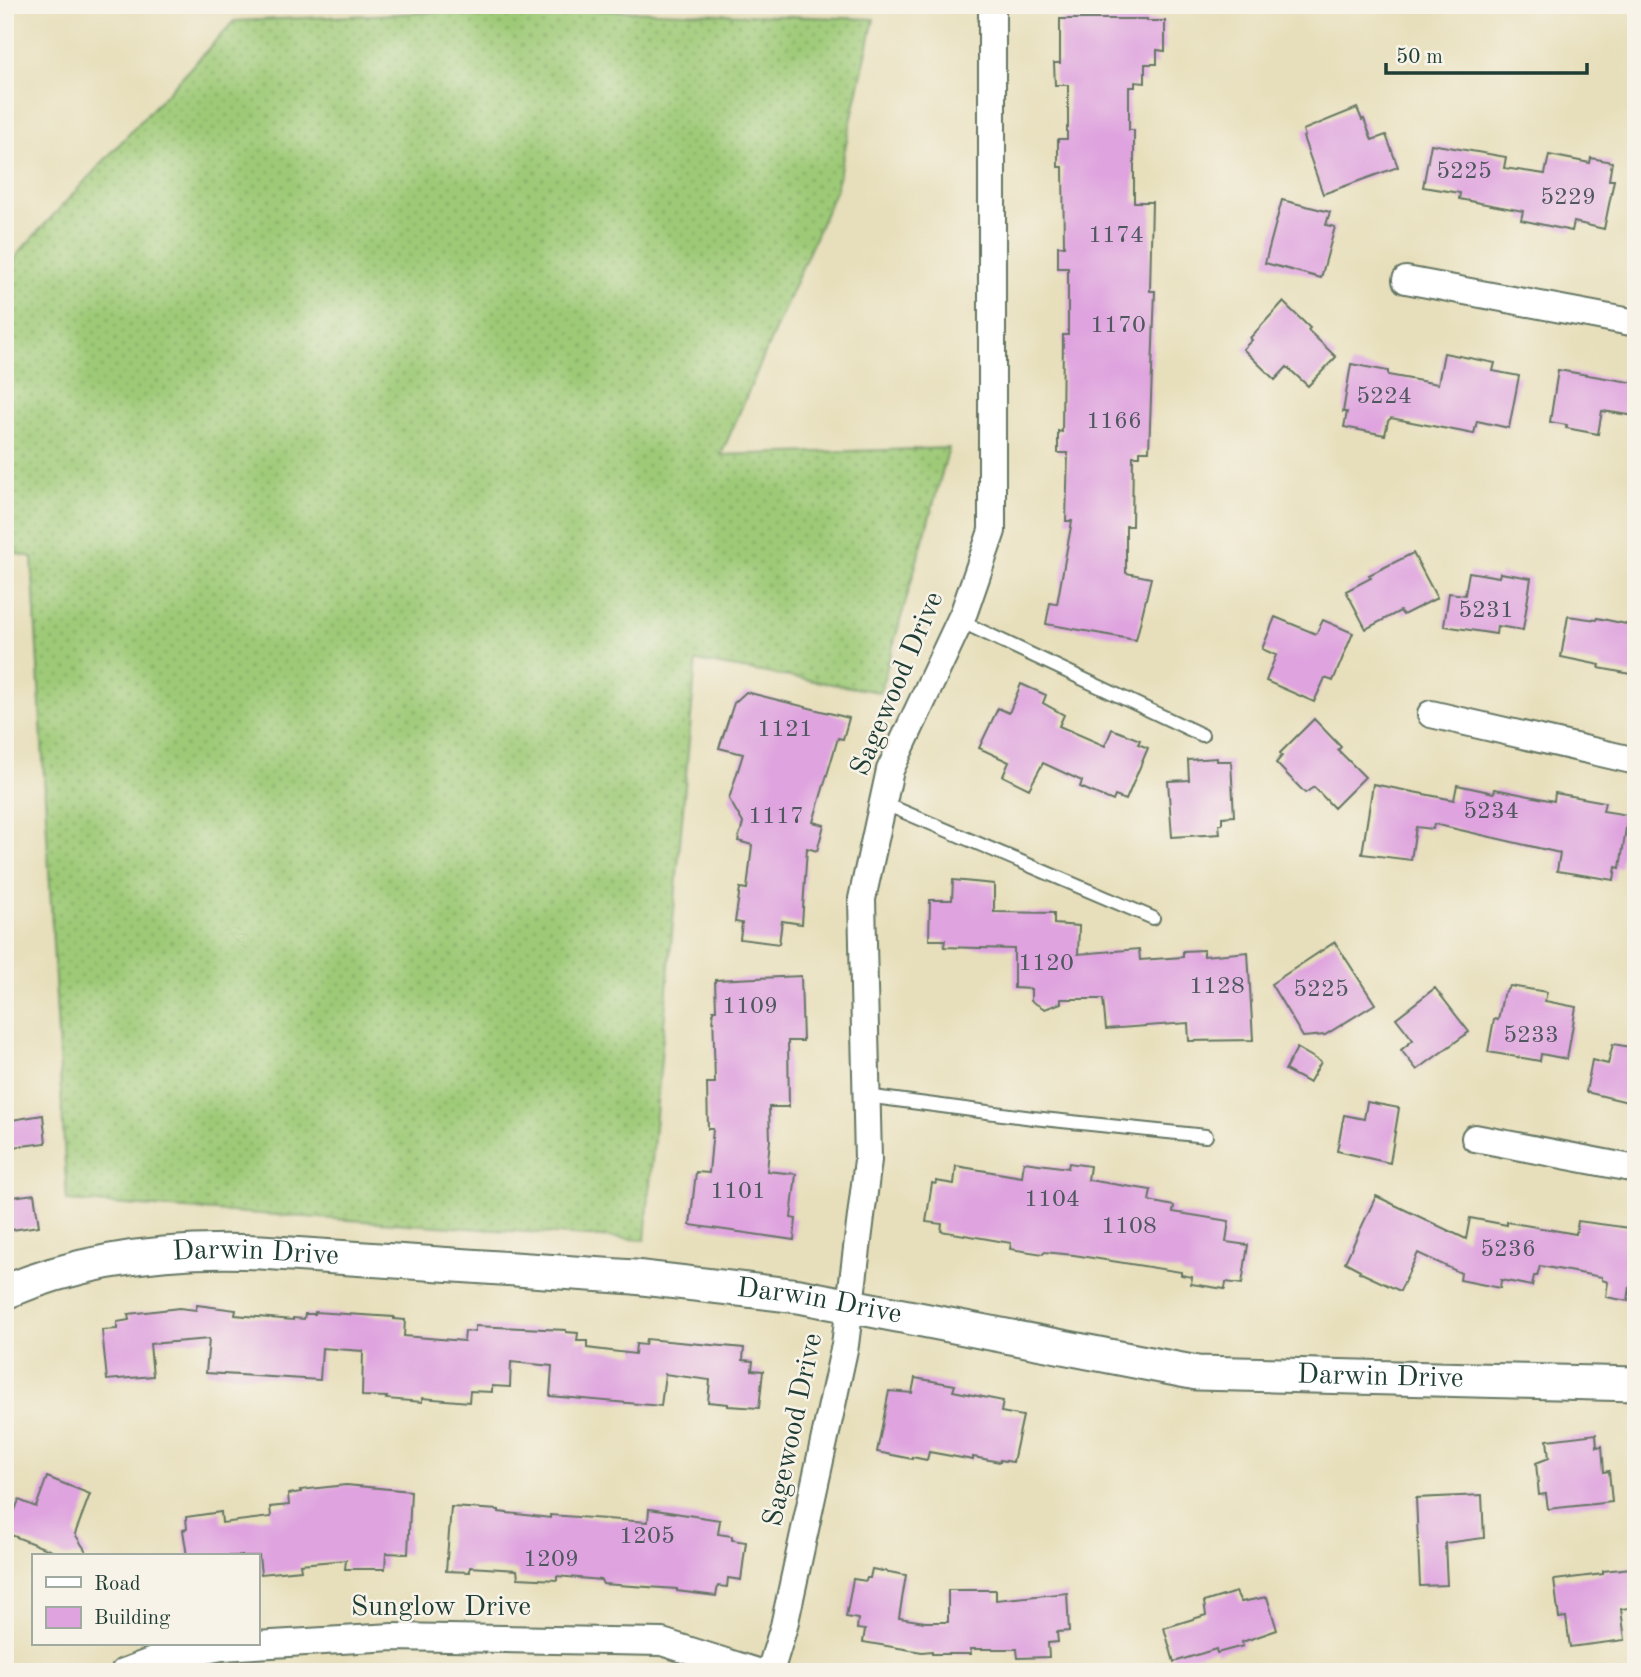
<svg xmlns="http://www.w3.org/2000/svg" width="1641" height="1677" viewBox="0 0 1641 1677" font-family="'Old Standard TT',serif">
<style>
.grass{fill:url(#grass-dots);stroke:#5e8456;stroke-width:2}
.building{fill:#dfa4df}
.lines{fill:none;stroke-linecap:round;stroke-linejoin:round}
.service-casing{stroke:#657663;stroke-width:16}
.minor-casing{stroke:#657663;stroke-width:30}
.tertiary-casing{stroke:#657663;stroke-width:37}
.service{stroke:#fff;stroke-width:12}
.minor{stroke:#fff;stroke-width:26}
.tertiary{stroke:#fff;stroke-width:33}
.labels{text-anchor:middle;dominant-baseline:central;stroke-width:5;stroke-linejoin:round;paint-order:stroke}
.number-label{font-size:24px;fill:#4f575f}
.street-label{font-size:28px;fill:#1f3d34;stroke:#f7f3e8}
</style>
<defs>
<pattern id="grass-dots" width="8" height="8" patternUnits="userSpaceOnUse" patternTransform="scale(1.75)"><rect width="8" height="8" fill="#9eca77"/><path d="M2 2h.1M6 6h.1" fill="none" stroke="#80a562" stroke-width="1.8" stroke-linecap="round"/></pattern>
</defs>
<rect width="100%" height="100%" fill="#f7f3e8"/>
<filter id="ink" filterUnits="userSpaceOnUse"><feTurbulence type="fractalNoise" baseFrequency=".0143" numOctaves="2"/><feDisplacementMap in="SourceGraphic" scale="14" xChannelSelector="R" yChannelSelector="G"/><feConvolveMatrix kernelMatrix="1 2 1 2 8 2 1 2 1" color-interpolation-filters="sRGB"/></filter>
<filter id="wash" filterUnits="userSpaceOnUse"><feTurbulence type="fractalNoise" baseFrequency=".00686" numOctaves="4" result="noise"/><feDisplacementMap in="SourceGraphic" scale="28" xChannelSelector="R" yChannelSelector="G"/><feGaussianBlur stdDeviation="1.57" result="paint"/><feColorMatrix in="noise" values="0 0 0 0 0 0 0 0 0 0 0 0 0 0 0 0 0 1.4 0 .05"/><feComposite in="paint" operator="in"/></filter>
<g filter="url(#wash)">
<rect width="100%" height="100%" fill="#e7dfbb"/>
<path class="grass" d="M 532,8 L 874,19 L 836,189 L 721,455 L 949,448 L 880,692 L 696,661 L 645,1240 L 67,1201 L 32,557 L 5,551 L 5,281 L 19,252 L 234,21 Z"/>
<g id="blocks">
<path class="building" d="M 1060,19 L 1147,19 L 1147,21 L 1165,21 L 1165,51 L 1157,50 L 1157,64 L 1145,64 L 1145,83 L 1135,82 L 1135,87 L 1129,87 L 1129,130 L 1134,130 L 1134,202 L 1152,202 L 1150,291 L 1155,291 L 1149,451 L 1140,451 L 1140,456 L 1133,456 L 1132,526 L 1126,526 L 1126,573 L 1151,578 L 1136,640 L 1046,624 L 1050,603 L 1057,604 L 1072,521 L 1066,521 L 1068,453 L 1058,453 L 1058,431 L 1062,432 L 1063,335 L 1068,335 L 1068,268 L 1058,268 L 1058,246 L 1064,246 L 1063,167 L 1058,167 L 1058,139 L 1067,139 L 1067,127 L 1068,127 L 1068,85 L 1055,85 L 1054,63 L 1060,63 Z
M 1357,108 L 1362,120 L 1364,119 L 1372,140 L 1386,135 L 1398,167 L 1323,194 L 1303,137 L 1305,136 L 1303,130 Z
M 1431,144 L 1506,157 L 1504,168 L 1545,174 L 1549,155 L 1590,163 L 1591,158 L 1612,162 L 1609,180 L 1614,180 L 1604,229 L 1574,222 L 1572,231 L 1521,220 L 1523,211 L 1459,199 L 1460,193 L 1423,187 Z
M 1282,200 L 1330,212 L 1326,225 L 1335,227 L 1321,278 L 1265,263 Z
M 1283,302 L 1310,328 L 1308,330 L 1336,357 L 1308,386 L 1287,367 L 1275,380 L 1243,349 L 1252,340 L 1250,338 Z
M 1444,353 L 1495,363 L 1493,371 L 1519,376 L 1509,428 L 1477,421 L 1474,434 L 1391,418 L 1388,421 L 1385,435 L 1344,427 L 1347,412 L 1343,412 L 1351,364 L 1388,371 L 1388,375 L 1438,384 Z
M 1558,370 L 1636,383 L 1636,416 L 1602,411 L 1598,434 L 1566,428 L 1567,425 L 1550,422 Z
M 1413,553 L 1437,598 L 1403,615 L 1400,611 L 1366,629 L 1346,591 L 1371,578 L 1369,575 Z
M 1469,572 L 1499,577 L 1500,573 L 1531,578 L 1523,630 L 1497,626 L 1496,634 L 1444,626 L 1449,593 L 1465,595 Z
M 1568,616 L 1596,620 L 1597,618 L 1636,626 L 1636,675 L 1599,668 L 1600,665 L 1561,657 Z
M 1275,617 L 1316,634 L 1323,620 L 1353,633 L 1333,681 L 1325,678 L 1314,702 L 1266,681 L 1276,655 L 1262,649 Z
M 1021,684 L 1046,695 L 1043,703 L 1064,715 L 1059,726 L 1105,746 L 1112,729 L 1140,740 L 1138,744 L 1148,748 L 1126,800 L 1115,796 L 1113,801 L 1080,787 L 1082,781 L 1043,763 L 1029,789 L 1003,776 L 1009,762 L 979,748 L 998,708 L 1009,713 Z
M 746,692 L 849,718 L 843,739 L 838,738 L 813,822 L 824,825 L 817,851 L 807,848 L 802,924 L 782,921 L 779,944 L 740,939 L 742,923 L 735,922 L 740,888 L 747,889 L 752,845 L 738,841 L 743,823 L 729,799 L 743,754 L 719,748 L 734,703 Z
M 1314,719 L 1341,747 L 1338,750 L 1365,777 L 1334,808 L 1314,787 L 1305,793 L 1276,763 L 1282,756 L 1280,753 Z
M 1217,758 L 1217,761 L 1231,761 L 1234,816 L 1222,817 L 1222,824 L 1219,824 L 1220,834 L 1172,837 L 1168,781 L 1189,780 L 1188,760 Z
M 1373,784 L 1454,800 L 1457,785 L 1494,793 L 1495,789 L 1554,801 L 1555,793 L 1605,802 L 1603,811 L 1628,815 L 1620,868 L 1616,867 L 1614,880 L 1557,871 L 1560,853 L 1434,824 L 1433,829 L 1416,827 L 1411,860 L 1362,854 Z
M 953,880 L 994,884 L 994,912 L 1054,913 L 1054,924 L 1079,926 L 1078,954 L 1139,949 L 1140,960 L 1183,957 L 1183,951 L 1204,950 L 1204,956 L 1248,952 L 1253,1040 L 1189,1041 L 1188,1023 L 1106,1029 L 1103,999 L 1061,999 L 1061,1003 L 1045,1009 L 1031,1001 L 1031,989 L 1014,988 L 1014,949 L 944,947 L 945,940 L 929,940 L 930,900 L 952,900 Z
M 1335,942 L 1375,1004 L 1325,1035 L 1303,1037 L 1271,984 Z
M 801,976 L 803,1041 L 788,1041 L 789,1107 L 769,1107 L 770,1140 L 767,1171 L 796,1174 L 791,1218 L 796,1219 L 794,1240 L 690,1225 L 696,1172 L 709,1173 L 713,1129 L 708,1129 L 707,1083 L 715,1083 L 713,1010 L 716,1010 L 715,980 Z
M 1510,986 L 1547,992 L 1545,1001 L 1576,1007 L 1567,1059 L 1541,1054 L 1540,1061 L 1488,1052 L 1494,1019 L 1498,1020 L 1503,995 Z
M 1435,988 L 1469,1032 L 1417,1070 L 1401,1050 L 1413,1040 L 1396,1018 Z
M 1613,1044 L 1636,1048 L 1636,1104 L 1586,1092 L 1592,1060 L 1608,1064 Z
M 1297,1048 L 1321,1062 L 1309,1083 L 1285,1070 Z
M 1367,1102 L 1399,1108 L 1390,1163 L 1337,1151 L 1344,1115 L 1364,1119 Z
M 43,1115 L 46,1143 L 5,1148 L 5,1121 Z
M 1024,1162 L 1068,1168 L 1069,1163 L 1090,1166 L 1088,1180 L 1151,1190 L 1149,1201 L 1174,1206 L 1173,1212 L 1229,1221 L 1226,1242 L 1248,1245 L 1242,1284 L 1226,1282 L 1225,1289 L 1191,1284 L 1192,1277 L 1181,1275 L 1181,1272 L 1074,1255 L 1044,1252 L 1043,1254 L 1010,1249 L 1011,1243 L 941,1231 L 942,1224 L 926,1222 L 932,1183 L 936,1184 L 936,1181 L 954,1184 L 956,1166 L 1022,1177 Z
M 34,1194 L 39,1226 L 5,1231 L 5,1198 Z
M 1376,1196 L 1466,1239 L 1470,1218 L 1507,1225 L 1507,1222 L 1576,1234 L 1578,1221 L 1630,1228 L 1629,1236 L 1636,1237 L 1633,1287 L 1630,1287 L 1628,1301 L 1606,1297 L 1608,1282 L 1602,1280 L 1602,1277 L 1540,1266 L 1537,1276 L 1534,1276 L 1532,1286 L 1501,1280 L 1500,1288 L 1460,1280 L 1461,1273 L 1418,1253 L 1400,1291 L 1359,1272 L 1360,1270 L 1345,1262 Z
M 197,1305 L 236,1310 L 235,1315 L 293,1320 L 293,1318 L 304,1319 L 305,1314 L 315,1314 L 315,1312 L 394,1317 L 394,1319 L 405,1320 L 404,1336 L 464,1341 L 465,1331 L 475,1332 L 475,1326 L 566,1330 L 566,1332 L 578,1333 L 577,1341 L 587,1341 L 587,1348 L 635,1354 L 636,1344 L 645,1345 L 646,1339 L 744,1348 L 743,1360 L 753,1361 L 752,1370 L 763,1371 L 759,1408 L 728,1406 L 728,1404 L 708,1402 L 710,1380 L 665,1374 L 661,1406 L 550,1396 L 552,1366 L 511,1362 L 510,1387 L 492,1386 L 492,1392 L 470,1391 L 469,1402 L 422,1398 L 422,1402 L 386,1399 L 387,1397 L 362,1396 L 363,1351 L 322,1348 L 320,1380 L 206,1373 L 209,1339 L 150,1344 L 153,1376 L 107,1380 L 102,1330 L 117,1329 L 117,1322 L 129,1320 L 128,1314 L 179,1308 L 196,1310 Z
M 915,1378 L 955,1385 L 953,1391 L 1003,1401 L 1001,1412 L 1023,1416 L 1013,1462 L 1000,1460 L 1000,1462 L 973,1457 L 973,1460 L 929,1452 L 927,1460 L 912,1457 L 912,1459 L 877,1452 L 889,1391 L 912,1393 Z
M 1596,1434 L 1597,1447 L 1602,1446 L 1604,1472 L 1609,1471 L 1612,1502 L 1548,1509 L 1546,1494 L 1539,1495 L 1536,1463 L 1549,1458 L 1547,1440 Z
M 47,1477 L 90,1494 L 75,1534 L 89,1556 L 64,1556 L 6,1533 L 19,1500 L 36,1507 Z
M 346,1485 L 411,1491 L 408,1554 L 386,1553 L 385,1569 L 345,1569 L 346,1560 L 300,1564 L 301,1570 L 261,1574 L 259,1556 L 187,1556 L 183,1530 L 187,1529 L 186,1517 L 221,1512 L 222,1523 L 271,1517 L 270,1507 L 289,1505 L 288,1494 L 301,1492 L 300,1490 Z
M 1482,1495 L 1484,1538 L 1445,1543 L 1447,1585 L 1420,1586 L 1416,1498 Z
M 451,1507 L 499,1510 L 499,1512 L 550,1518 L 550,1515 L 648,1522 L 649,1509 L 720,1520 L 718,1534 L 732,1536 L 732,1540 L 746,1542 L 741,1580 L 728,1578 L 727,1587 L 718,1586 L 716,1596 L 677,1591 L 677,1589 L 603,1584 L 601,1580 L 557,1576 L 557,1580 L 518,1578 L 517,1570 L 470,1567 L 470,1572 L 446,1571 Z
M 1631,1568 L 1636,1607 L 1621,1609 L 1625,1640 L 1570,1647 L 1566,1617 L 1559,1618 L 1554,1580 L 1603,1574 L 1603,1571 Z
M 872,1569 L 906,1575 L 899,1618 L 925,1622 L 948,1622 L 948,1590 L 996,1590 L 996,1600 L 1067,1593 L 1069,1631 L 1057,1632 L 1058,1642 L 1048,1643 L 1049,1657 L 1018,1658 L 1017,1649 L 970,1649 L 971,1654 L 932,1654 L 932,1651 L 922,1652 L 863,1642 L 865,1630 L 857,1629 L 858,1619 L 846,1617 L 853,1579 L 866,1581 L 867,1578 L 870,1578 Z
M 1236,1592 L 1241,1602 L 1267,1597 L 1277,1630 L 1242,1642 L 1243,1646 L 1217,1653 L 1216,1649 L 1174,1662 L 1164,1628 L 1206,1615 L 1204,1602 Z"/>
</g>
</g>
<g filter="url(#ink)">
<use href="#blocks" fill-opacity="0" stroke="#657663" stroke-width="2"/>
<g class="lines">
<defs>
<path id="service" d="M 960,621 L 1202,735
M 883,803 L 1153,918
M 866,1096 L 1033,1118 L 1206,1136"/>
<path id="minor" d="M 1406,280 L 1636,323
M 1431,714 L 1636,761
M 1475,1138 L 1636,1169
M 124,1672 L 161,1658 L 222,1647 L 393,1637 L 662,1642 L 757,1672
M 770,1672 L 784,1626 L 845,1345 L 868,1160 L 862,899 L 890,770 L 964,612 L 992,531 L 992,5"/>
<g id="tertiary">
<path id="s1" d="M 5,1292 C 87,1257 173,1248 261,1252 L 634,1277 L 799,1296 L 1197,1373 L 1636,1384"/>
</g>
</defs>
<use href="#service" class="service-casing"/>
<use href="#minor" class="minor-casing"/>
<use href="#tertiary" class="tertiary-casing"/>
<use href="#service" class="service"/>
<use href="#minor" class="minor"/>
<use href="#tertiary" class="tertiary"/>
</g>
</g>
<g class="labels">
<g class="number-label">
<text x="1464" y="172">5225</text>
<text x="1568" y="198">5229</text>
<text x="1116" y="236">1174</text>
<text x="1118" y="326">1170</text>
<text x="1384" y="397">5224</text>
<text x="1114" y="422">1166</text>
<text x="1486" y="611">5231</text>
<text x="785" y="730">1121</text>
<text x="1491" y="812">5234</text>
<text x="776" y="817">1117</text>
<text x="1046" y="964">1120</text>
<text x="1217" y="987">1128</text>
<text x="1321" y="990">5225</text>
<text x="750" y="1007">1109</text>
<text x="1531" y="1036">5233</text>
<text x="738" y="1192">1101</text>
<text x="1052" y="1200">1104</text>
<text x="1129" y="1227">1108</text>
<text x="1508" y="1250">5236</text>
<text x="647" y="1537">1205</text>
<text x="551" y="1560">1209</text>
</g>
<g class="street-label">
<text transform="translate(898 684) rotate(-67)">Sagewood Drive</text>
<text stroke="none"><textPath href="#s1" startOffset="256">Darwin Drive</textPath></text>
<text stroke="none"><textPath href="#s1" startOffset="822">Darwin Drive</textPath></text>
<text stroke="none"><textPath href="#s1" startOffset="1390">Darwin Drive</textPath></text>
<text transform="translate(794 1430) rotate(-78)">Sagewood Drive</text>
<text x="441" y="1608">Sunglow Drive</text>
</g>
</g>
<rect width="1641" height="1677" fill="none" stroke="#f7f3e8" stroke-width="28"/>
<rect x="32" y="1554" width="228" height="91" fill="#f7f3e8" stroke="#a1aaa0" stroke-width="2"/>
<rect x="46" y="1577" width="35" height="10" fill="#ffffff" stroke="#a1aaa0" stroke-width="2"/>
<text x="94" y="1590" font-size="21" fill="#1f3d34">Road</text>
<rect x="46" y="1607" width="35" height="21" fill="#dfa4df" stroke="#a1aaa0" stroke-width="2"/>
<text x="94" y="1624" font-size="21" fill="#1f3d34">Building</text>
<path d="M1386 63v10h201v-10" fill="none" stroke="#1f3d34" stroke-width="3.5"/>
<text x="1396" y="63" font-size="21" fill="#1f3d34" stroke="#f7f3e8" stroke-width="5" paint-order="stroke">50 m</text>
</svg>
